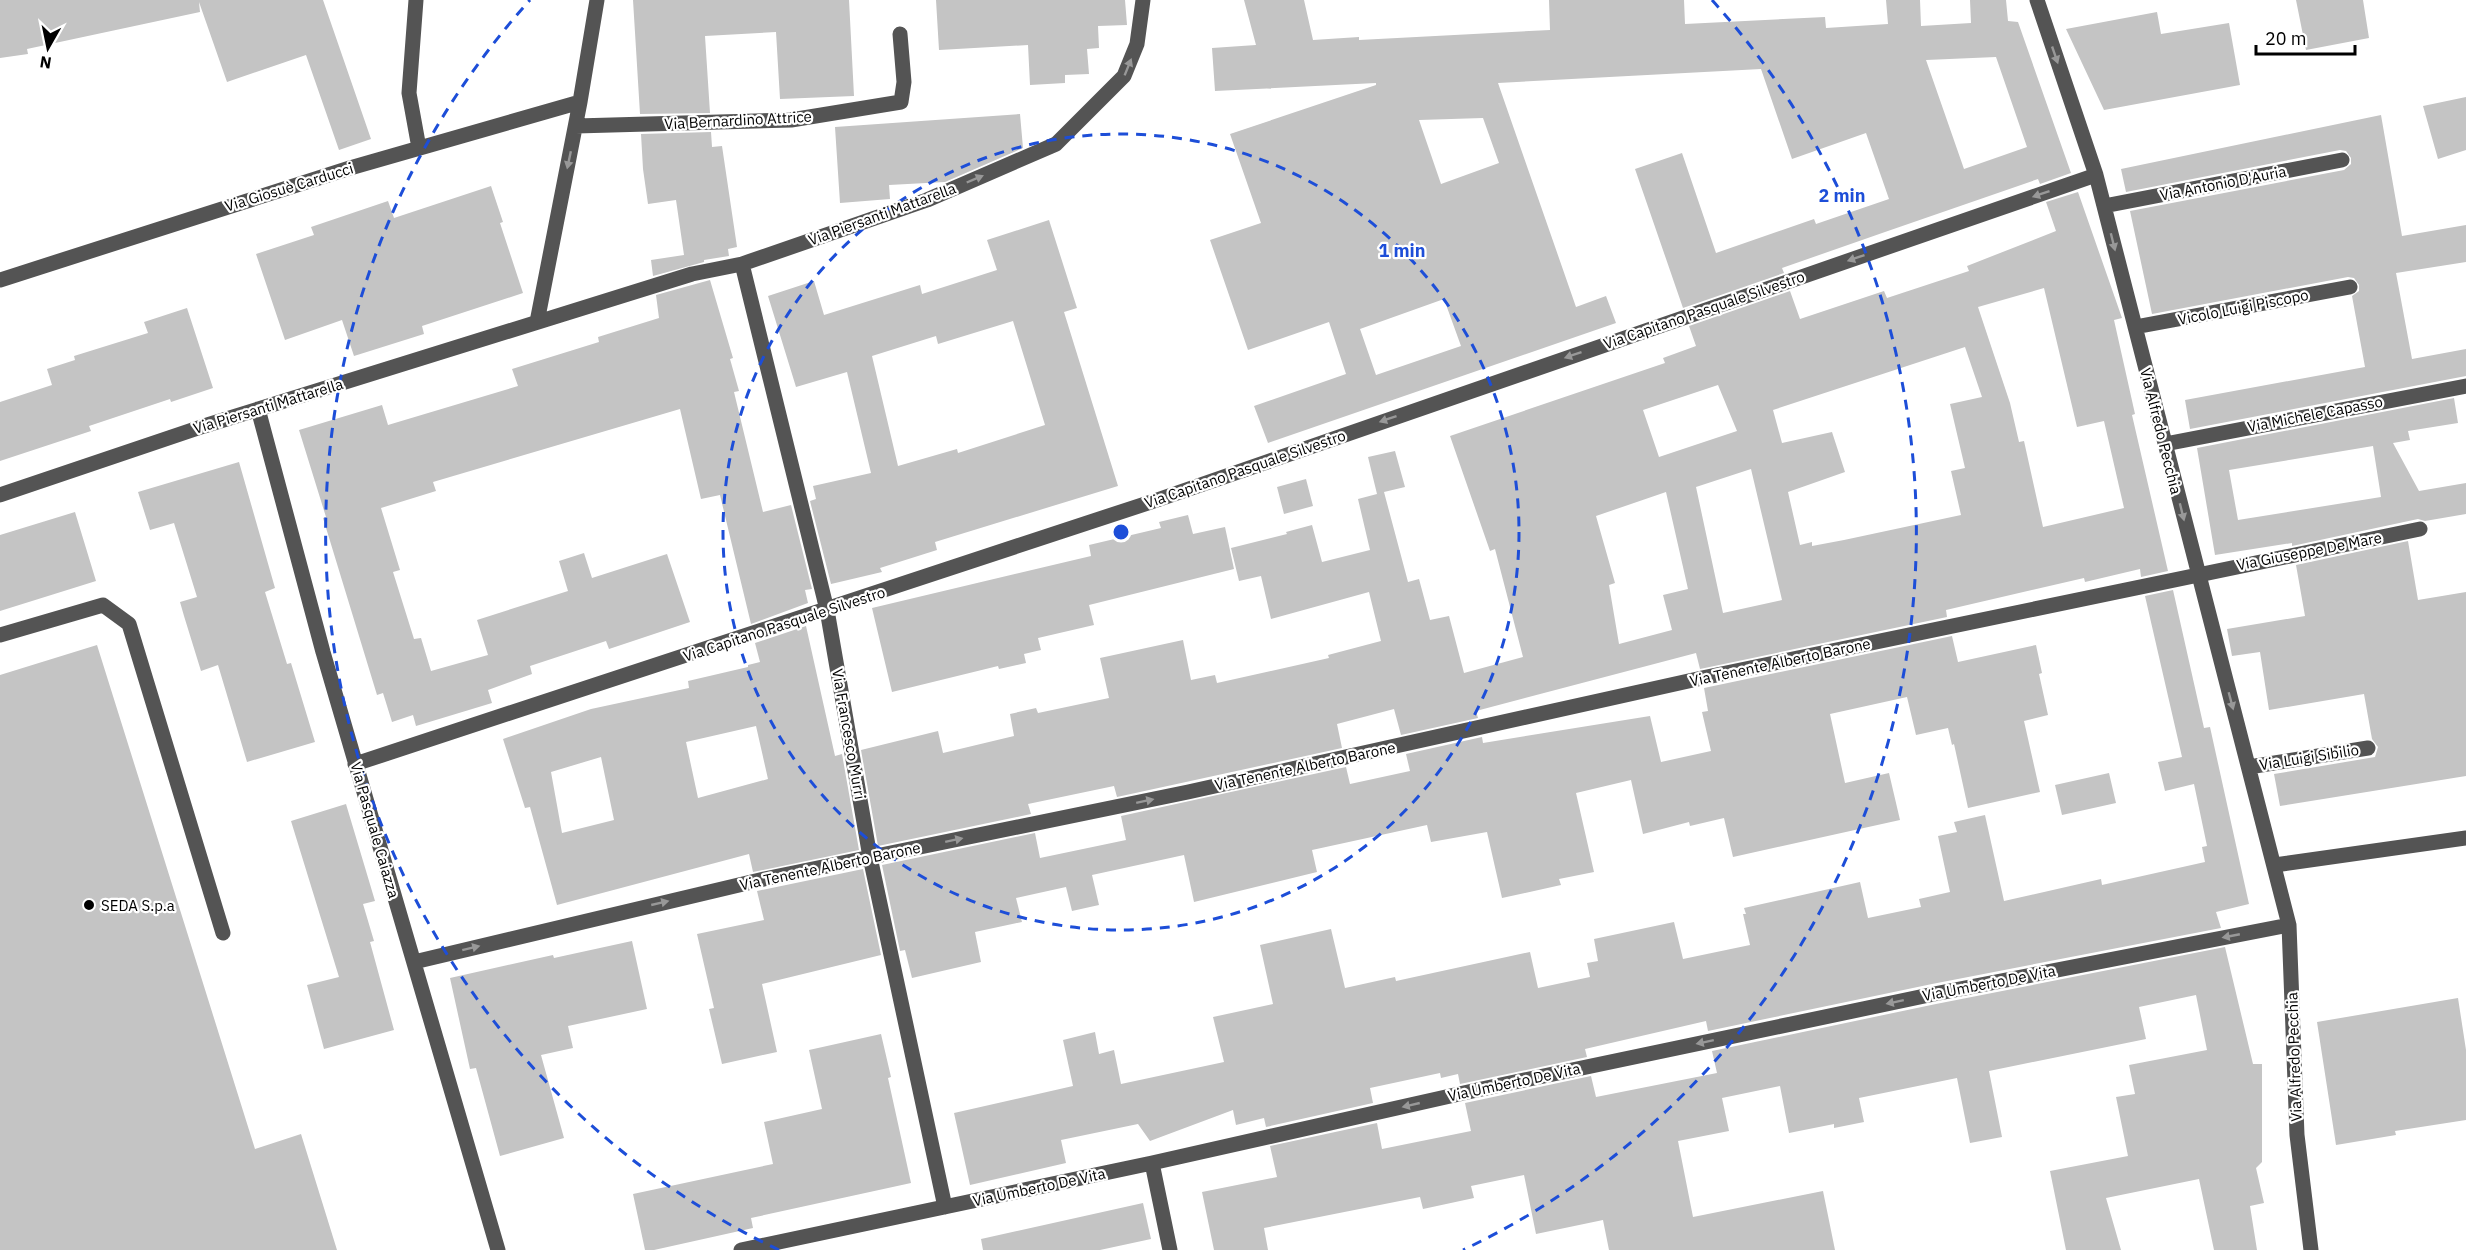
<svg xmlns="http://www.w3.org/2000/svg" width="2466" height="1250" viewBox="0 0 2466 1250" font-family="'IBM Plex Sans',sans-serif">
<style>
.building{fill:#c4c4c4;fill-rule:evenodd}
.lines{fill:none;stroke-linecap:round;stroke-linejoin:round}
.minor{stroke:#545454;stroke-width:15}
.oneway{fill:#989898}
.ring{fill:none;stroke:#1d4ed8;stroke-width:3;stroke-dasharray:10 8}
.poi-dot{fill:#000;stroke:#fff;stroke-width:2}
.labels{text-anchor:middle;dominant-baseline:central;stroke-width:4.5;stroke-linejoin:round;paint-order:stroke}
.street-label{font-size:15px;fill:#000;stroke:#fff}
.poi-label{font-size:15px;fill:#000;stroke:#fff;text-anchor:start}
.centre{fill:#1d4ed8;stroke:#fff;stroke-width:3}
.ring-label{font-size:18px;text-anchor:middle;font-weight:bold;fill:#1d4ed8;stroke:#fff;stroke-width:4.5;stroke-linejoin:round;paint-order:stroke}
</style>
<rect width="100%" height="100%" fill="#fff"/>
<path class="building" d="M 0,0 L 323,0 L 371,139 L 339,150 L 306,55 L 227,82 L 199,2 L 200,12 L 27,49 L 28,54 L 0,58 Z
M 633,0 L 849,0 L 854,96 L 780,99 L 776,32 L 705,36 L 710,113 L 640,114 Z
M 936,0 L 1125,0 L 1127,25 L 1098,26 L 1099,48 L 1087,49 L 1089,74 L 1065,75 L 1065,83 L 1030,85 L 1028,45 L 939,50 Z
M 1244,0 L 1304,0 L 1313,40 L 1359,37 L 1359,40 L 1550,30 L 1549,0 L 1684,0 L 1685,24 L 1825,17 L 1826,28 L 1888,24 L 1886,0 L 1920,0 L 1921,26 L 1971,23 L 1970,0 L 2006,0 L 2008,21 L 2018,22 L 2071,173 L 2040,184 L 2038,179 L 1885,232 L 1782,268 L 1784,273 L 1683,308 L 1635,169 L 1682,153 L 1716,253 L 1814,219 L 1816,224 L 1889,199 L 1866,133 L 1792,159 L 1761,69 L 1498,83 L 1576,307 L 1606,296 L 1616,323 L 1268,443 L 1254,406 L 1346,374 L 1329,322 L 1248,350 L 1210,240 L 1261,223 L 1230,134 L 1376,85 L 1376,83 L 1215,91 L 1212,48 L 1256,45 ZM 1996,57 L 2027,147 L 1964,169 L 1926,60 ZM 1483,118 L 1499,163 L 1441,184 L 1419,120 ZM 1444,299 L 1461,346 L 1376,375 L 1360,329 Z
M 2296,0 L 2363,0 L 2369,38 L 2306,50 Z
M 2157,12 L 2161,34 L 2229,23 L 2240,85 L 2104,110 L 2066,29 Z
M 2466,97 L 2466,150 L 2438,159 L 2423,106 Z
M 1020,114 L 1023,148 L 945,182 L 889,185 L 890,199 L 840,203 L 835,127 Z
M 2381,115 L 2402,236 L 2466,225 L 2466,262 L 2396,273 L 2412,359 L 2466,349 L 2466,376 L 2190,429 L 2185,400 L 2365,367 L 2352,296 L 2359,291 L 2359,285 L 2354,278 L 2348,277 L 2152,314 L 2130,211 L 2344,170 L 2351,164 L 2351,158 L 2346,151 L 2340,150 L 2126,192 L 2121,169 Z
M 711,132 L 712,147 L 722,146 L 737,247 L 728,249 L 729,256 L 704,260 L 704,262 L 653,276 L 651,260 L 684,255 L 676,200 L 648,204 L 643,169 L 641,134 Z
M 491,186 L 503,222 L 500,223 L 523,293 L 422,326 L 424,334 L 354,356 L 342,320 L 285,340 L 256,254 L 314,235 L 311,227 L 388,201 L 394,218 Z
M 2078,192 L 2122,318 L 2114,320 L 2135,414 L 2132,415 L 2168,571 L 2141,577 L 2140,569 L 2085,582 L 2084,578 L 1946,610 L 1947,617 L 1700,669 L 1696,653 L 1476,711 L 1478,718 L 1401,735 L 1394,709 L 1337,724 L 1342,748 L 1117,797 L 1114,786 L 1028,804 L 1031,814 L 878,846 L 861,750 L 938,731 L 943,753 L 1014,736 L 1010,714 L 1036,708 L 1038,713 L 1109,698 L 1100,658 L 1183,640 L 1191,680 L 1215,675 L 1217,683 L 1329,658 L 1328,655 L 1381,641 L 1369,592 L 1271,619 L 1261,576 L 1239,581 L 1231,548 L 1287,534 L 1286,532 L 1312,525 L 1322,562 L 1370,550 L 1358,499 L 1377,494 L 1368,457 L 1395,451 L 1405,487 L 1384,492 L 1408,582 L 1419,579 L 1430,620 L 1449,616 L 1464,673 L 1523,657 L 1495,549 L 1490,551 L 1450,436 L 1665,363 L 1663,358 L 1696,346 L 1689,326 L 1790,291 L 1800,319 L 1884,291 L 1887,298 L 1969,271 L 1967,266 L 2056,231 L 2046,202 ZM 2044,288 L 2077,427 L 2104,421 L 2124,508 L 2043,527 L 2024,441 L 2019,442 L 2010,403 L 1978,307 ZM 1965,347 L 1982,397 L 1950,404 L 1965,468 L 1951,471 L 1961,515 L 1844,540 L 1812,546 L 1812,542 L 1800,545 L 1788,492 L 1845,472 L 1832,432 L 1782,443 L 1773,410 ZM 1718,385 L 1737,431 L 1659,457 L 1643,410 ZM 1751,469 L 1782,600 L 1723,613 L 1696,487 ZM 1666,492 L 1688,589 L 1663,595 L 1672,630 L 1619,644 L 1609,585 L 1615,583 L 1596,516 Z
M 1049,220 L 1077,308 L 1064,312 L 1118,486 L 935,542 L 937,550 L 880,568 L 882,572 L 831,584 L 810,501 L 816,499 L 813,486 L 871,473 L 847,372 L 796,387 L 768,296 L 814,281 L 824,315 L 920,285 L 922,294 L 997,270 L 987,240 ZM 1013,321 L 1045,425 L 958,453 L 957,449 L 898,466 L 872,356 L 936,336 L 938,344 Z
M 710,280 L 733,358 L 730,359 L 739,391 L 734,392 L 763,512 L 791,505 L 812,589 L 805,590 L 808,603 L 751,624 L 720,495 L 701,499 L 680,409 L 433,482 L 436,491 L 381,508 L 400,570 L 393,572 L 414,639 L 421,638 L 431,671 L 488,655 L 477,620 L 568,591 L 559,561 L 584,553 L 592,578 L 667,554 L 690,622 L 609,649 L 606,641 L 530,666 L 532,674 L 488,690 L 492,703 L 416,726 L 413,715 L 392,722 L 383,693 L 377,695 L 323,518 L 326,517 L 299,430 L 382,405 L 388,425 L 518,386 L 512,369 L 599,342 L 598,337 L 659,318 L 656,295 Z
M 187,308 L 213,388 L 171,402 L 170,399 L 89,426 L 91,431 L 0,461 L 0,402 L 52,385 L 47,369 L 75,360 L 74,356 L 148,333 L 144,322 Z
M 2454,398 L 2458,423 L 2408,431 L 2410,440 L 2393,443 L 2419,491 L 2466,483 L 2466,514 L 2425,521 L 2418,519 L 2292,546 L 2292,543 L 2215,555 L 2197,448 ZM 2373,446 L 2381,497 L 2238,520 L 2229,470 Z
M 239,462 L 275,588 L 265,592 L 287,664 L 291,663 L 315,742 L 247,762 L 218,665 L 201,671 L 184,616 L 180,602 L 197,597 L 174,523 L 150,530 L 138,492 Z
M 1306,479 L 1313,506 L 1284,514 L 1277,487 Z
M 75,512 L 96,581 L 0,611 L 0,535 Z
M 1188,515 L 1193,534 L 1225,527 L 1234,569 L 1089,605 L 1094,625 L 1038,638 L 1041,650 L 1024,654 L 1026,663 L 999,669 L 998,666 L 892,692 L 872,608 L 1091,556 L 1089,545 L 1161,528 L 1159,522 Z
M 2408,541 L 2418,600 L 2466,592 L 2466,776 L 2280,806 L 2274,774 L 2375,757 L 2378,747 L 2372,739 L 2364,694 L 2269,710 L 2260,652 L 2232,656 L 2227,629 L 2305,616 L 2296,565 Z
M 2173,590 L 2204,728 L 2210,727 L 2249,904 L 2216,912 L 2221,928 L 1932,984 L 1708,1031 L 1706,1021 L 1585,1049 L 1587,1057 L 1460,1084 L 1458,1074 L 1441,1078 L 1440,1073 L 1370,1088 L 1373,1103 L 1266,1127 L 1264,1118 L 1236,1125 L 1233,1110 L 1150,1141 L 1138,1124 L 1061,1140 L 1066,1163 L 970,1185 L 954,1113 L 1073,1086 L 1063,1040 L 1095,1032 L 1099,1054 L 1114,1050 L 1121,1084 L 1224,1062 L 1213,1017 L 1273,1004 L 1260,945 L 1331,929 L 1345,988 L 1395,977 L 1396,981 L 1530,952 L 1538,988 L 1590,977 L 1587,963 L 1598,961 L 1594,939 L 1674,922 L 1683,959 L 1750,945 L 1743,914 L 1746,914 L 1744,908 L 1860,882 L 1868,918 L 1921,907 L 1919,899 L 1950,892 L 1938,836 L 1957,832 L 1954,822 L 1985,815 L 2004,901 L 2101,879 L 2102,885 L 2205,862 L 2202,847 L 2207,846 L 2194,784 L 2165,791 L 2158,762 L 2182,757 L 2145,596 Z
M 806,626 L 835,756 L 842,754 L 859,850 L 753,872 L 749,854 L 557,905 L 530,807 L 525,808 L 503,739 L 591,709 L 689,688 L 688,681 L 748,667 L 748,665 L 760,662 L 755,643 ZM 756,726 L 768,779 L 698,798 L 686,742 ZM 601,757 L 614,820 L 562,833 L 551,772 Z
M 1952,636 L 1958,662 L 2036,645 L 2042,673 L 2039,674 L 2048,715 L 2024,721 L 2040,792 L 1968,808 L 1954,744 L 1952,745 L 1948,728 L 1916,735 L 1907,697 L 1830,714 L 1845,783 L 1889,773 L 1900,820 L 1733,857 L 1724,818 L 1690,826 L 1689,822 L 1643,834 L 1631,780 L 1576,793 L 1594,872 L 1559,879 L 1561,885 L 1502,898 L 1487,832 L 1431,842 L 1427,825 L 1312,850 L 1317,872 L 1194,902 L 1184,855 L 1092,875 L 1099,905 L 1072,911 L 1066,887 L 1016,898 L 1022,922 L 975,932 L 981,962 L 912,978 L 905,950 L 900,951 L 882,865 L 1035,833 L 1040,858 L 1126,840 L 1121,816 L 1346,767 L 1350,784 L 1410,771 L 1406,754 L 1482,737 L 1483,743 L 1650,716 L 1661,762 L 1711,751 L 1702,712 L 1708,711 L 1704,688 Z
M 97,645 L 255,1149 L 301,1134 L 337,1250 L 0,1250 L 0,675 Z
M 2109,773 L 2116,803 L 2062,815 L 2055,785 Z
M 346,804 L 375,901 L 363,904 L 374,941 L 370,942 L 394,1030 L 324,1049 L 307,985 L 339,977 L 291,821 Z
M 863,869 L 881,955 L 762,984 L 777,1052 L 722,1064 L 709,1009 L 714,1008 L 697,934 L 764,920 L 757,891 Z
M 632,941 L 647,1009 L 568,1026 L 573,1048 L 541,1055 L 564,1138 L 500,1156 L 476,1068 L 470,1069 L 450,978 L 553,955 L 554,958 Z
M 2225,947 L 2253,1064 L 2262,1064 L 2262,1162 L 2256,1168 L 2264,1203 L 2250,1206 L 2257,1250 L 2214,1250 L 2199,1179 L 2106,1198 L 2121,1250 L 2066,1250 L 2050,1171 L 2128,1156 L 2116,1097 L 2135,1094 L 2129,1065 L 2207,1050 L 2196,995 L 2139,1007 L 2146,1039 L 1989,1071 L 2002,1137 L 1970,1143 L 1957,1078 L 1859,1098 L 1864,1122 L 1834,1128 L 1834,1124 L 1789,1133 L 1780,1086 L 1722,1098 L 1729,1131 L 1678,1141 L 1693,1217 L 1823,1191 L 1835,1250 L 1609,1250 L 1603,1220 L 1536,1234 L 1524,1175 L 1471,1186 L 1474,1198 L 1423,1209 L 1420,1197 L 1264,1228 L 1268,1250 L 1214,1250 L 1202,1192 L 1277,1177 L 1270,1146 L 1377,1123 L 1382,1149 L 1471,1131 L 1465,1103 L 1591,1076 L 1596,1097 L 1717,1073 L 1712,1051 L 1936,1004 Z
M 2458,998 L 2466,1050 L 2466,1120 L 2395,1131 L 2396,1135 L 2336,1145 L 2317,1022 Z
M 881,1034 L 891,1077 L 888,1078 L 911,1183 L 751,1218 L 753,1228 L 654,1250 L 645,1250 L 633,1194 L 773,1164 L 764,1122 L 822,1109 L 809,1050 Z
M 1143,1203 L 1151,1239 L 1100,1250 L 983,1250 L 981,1239 Z"/>
<g class="lines">
<path class="minor" d="M 416,0 L 409,93 L 419,148
M 2037,0 L 2096,175 L 2289,925 L 2297,1135 L 2311,1250
M 576,126 L 791,120 L 901,102 L 904,82 L 900,34
M 2104,206 L 2342,160
M 742,264 L 827,610 L 870,857 L 945,1207
M 0,280 L 350,168 L 580,102
M 537,322 L 580,102 L 597,0
M 2135,327 L 2350,287
M 258,409 L 323,652 L 498,1250
M 2165,444 L 2466,386
M 0,495 L 204,426 L 692,274 L 742,264 L 927,200 L 1056,144 L 1124,76 L 1137,44 L 1143,0
M 0,635 L 103,605 L 129,624 L 223,933
M 355,764 L 1157,500 L 2096,175
M 2249,767 L 2368,748
M 2275,865 L 2466,838
M 414,962 L 764,879 L 1188,792 L 1702,678 L 2420,529
M 1152,1163 L 1170,1250
M 741,1250 L 1152,1163 L 1477,1090 L 1934,994 L 2289,925"/>
</g>
<defs><path id="oneway-solid" d="M-6-.8H1V-3.2L6.5 0L1 3.2V.8H-6Z" transform="scale(1.5)"/></defs>
<g class="oneway">
<use href="#oneway-solid" transform="translate(2055 55) rotate(71)"/>
<use href="#oneway-solid" transform="translate(1128 67) rotate(-68)"/>
<use href="#oneway-solid" transform="translate(569 160) rotate(102)"/>
<use href="#oneway-solid" transform="translate(975 179) rotate(-23)"/>
<use href="#oneway-solid" transform="translate(2041 194) rotate(161)"/>
<use href="#oneway-solid" transform="translate(2113 242) rotate(76)"/>
<use href="#oneway-solid" transform="translate(1856 258) rotate(161)"/>
<use href="#oneway-solid" transform="translate(1573 355) rotate(161)"/>
<use href="#oneway-solid" transform="translate(1388 419) rotate(161)"/>
<use href="#oneway-solid" transform="translate(2182 512) rotate(76)"/>
<use href="#oneway-solid" transform="translate(2231 701) rotate(75)"/>
<use href="#oneway-solid" transform="translate(1145 801) rotate(-12)"/>
<use href="#oneway-solid" transform="translate(954 840) rotate(-12)"/>
<use href="#oneway-solid" transform="translate(660 903) rotate(-13)"/>
<use href="#oneway-solid" transform="translate(2231 936) rotate(169)"/>
<use href="#oneway-solid" transform="translate(471 948) rotate(-14)"/>
<use href="#oneway-solid" transform="translate(1895 1002) rotate(168)"/>
<use href="#oneway-solid" transform="translate(1705 1042) rotate(168)"/>
<use href="#oneway-solid" transform="translate(1411 1105) rotate(167)"/>
</g>
<g class="ring">
<circle cx="1121" cy="532" r="398"/>
<path d="M779 1250A795 795 0 0 1 530 0M1712 0A795 795 0 0 1 1463 1250"/>
</g>
<circle class="poi-dot" cx="89" cy="905" r="6"/>
<g class="labels">
<g class="street-label">
<text transform="translate(738 120) rotate(-3)">Via Bernardino Attrice</text>
<text transform="translate(2223 183) rotate(-11)">Via Antonio D'Auria</text>
<text transform="translate(289 187) rotate(-17)">Via Giosuè Carducci</text>
<text transform="translate(882 214) rotate(-20)">Via Piersanti Mattarella</text>
<text transform="translate(2243 307) rotate(-11)">Vicolo Luigi Piscopo</text>
<text transform="translate(1704 310) rotate(-19)">Via Capitano Pasquale Silvestro</text>
<text transform="translate(268 406) rotate(-17)">Via Piersanti Mattarella</text>
<text transform="translate(2315 414) rotate(-11)">Via Michele Capasso</text>
<text transform="translate(2161 431) rotate(76)">Via Alfredo Pecchia</text>
<text transform="translate(1245 469) rotate(-19)">Via Capitano Pasquale Silvestro</text>
<text transform="translate(2309 551) rotate(-11)">Via Giuseppe De Mare</text>
<text transform="translate(784 624) rotate(-18)">Via Capitano Pasquale Silvestro</text>
<text transform="translate(1780 662) rotate(-12)">Via Tenente Alberto Barone</text>
<text transform="translate(849 734) rotate(80)">Via Francesco Murri</text>
<text transform="translate(2309 757) rotate(-9)">Via Luigi Sibilio</text>
<text transform="translate(1305 766) rotate(-12)">Via Tenente Alberto Barone</text>
<text transform="translate(375 830) rotate(74)">Via Pasquale Caiazza</text>
<text transform="translate(830 866) rotate(-12)">Via Tenente Alberto Barone</text>
<text transform="translate(1989 983) rotate(-11)">Via Umberto De Vita</text>
<text transform="translate(2294 1057) rotate(-92)">Via Alfredo Pecchia</text>
<text transform="translate(1514 1082) rotate(-12)">Via Umberto De Vita</text>
<text transform="translate(1039 1187) rotate(-12)">Via Umberto De Vita</text>
</g>
<g class="poi-label">
<text x="101" y="905">SEDA S.p.a</text>
</g>
</g>
<circle cx="1121" cy="532" r="9" class="centre"/>
<g class="ring-label">
<text x="1842" y="202">2 min</text>
<text x="1402" y="257">1 min</text>
</g>
<g transform="translate(48 48) rotate(189)" stroke="#ffffff" stroke-width="4.5" paint-order="stroke">
<path d="M0-4.5L10 22L0 15L-10 22Z" fill="#000000"/>
<text y="-9" font-size="16" font-weight="bold" text-anchor="middle" fill="#000000">N</text>
</g>
<path d="M2256 45v9h99v-9" fill="none" stroke="#000000" stroke-width="3"/>
<text x="2265" y="45" font-size="18" fill="#000000" stroke="#ffffff" stroke-width="4.5" paint-order="stroke">20 m</text>
</svg>
